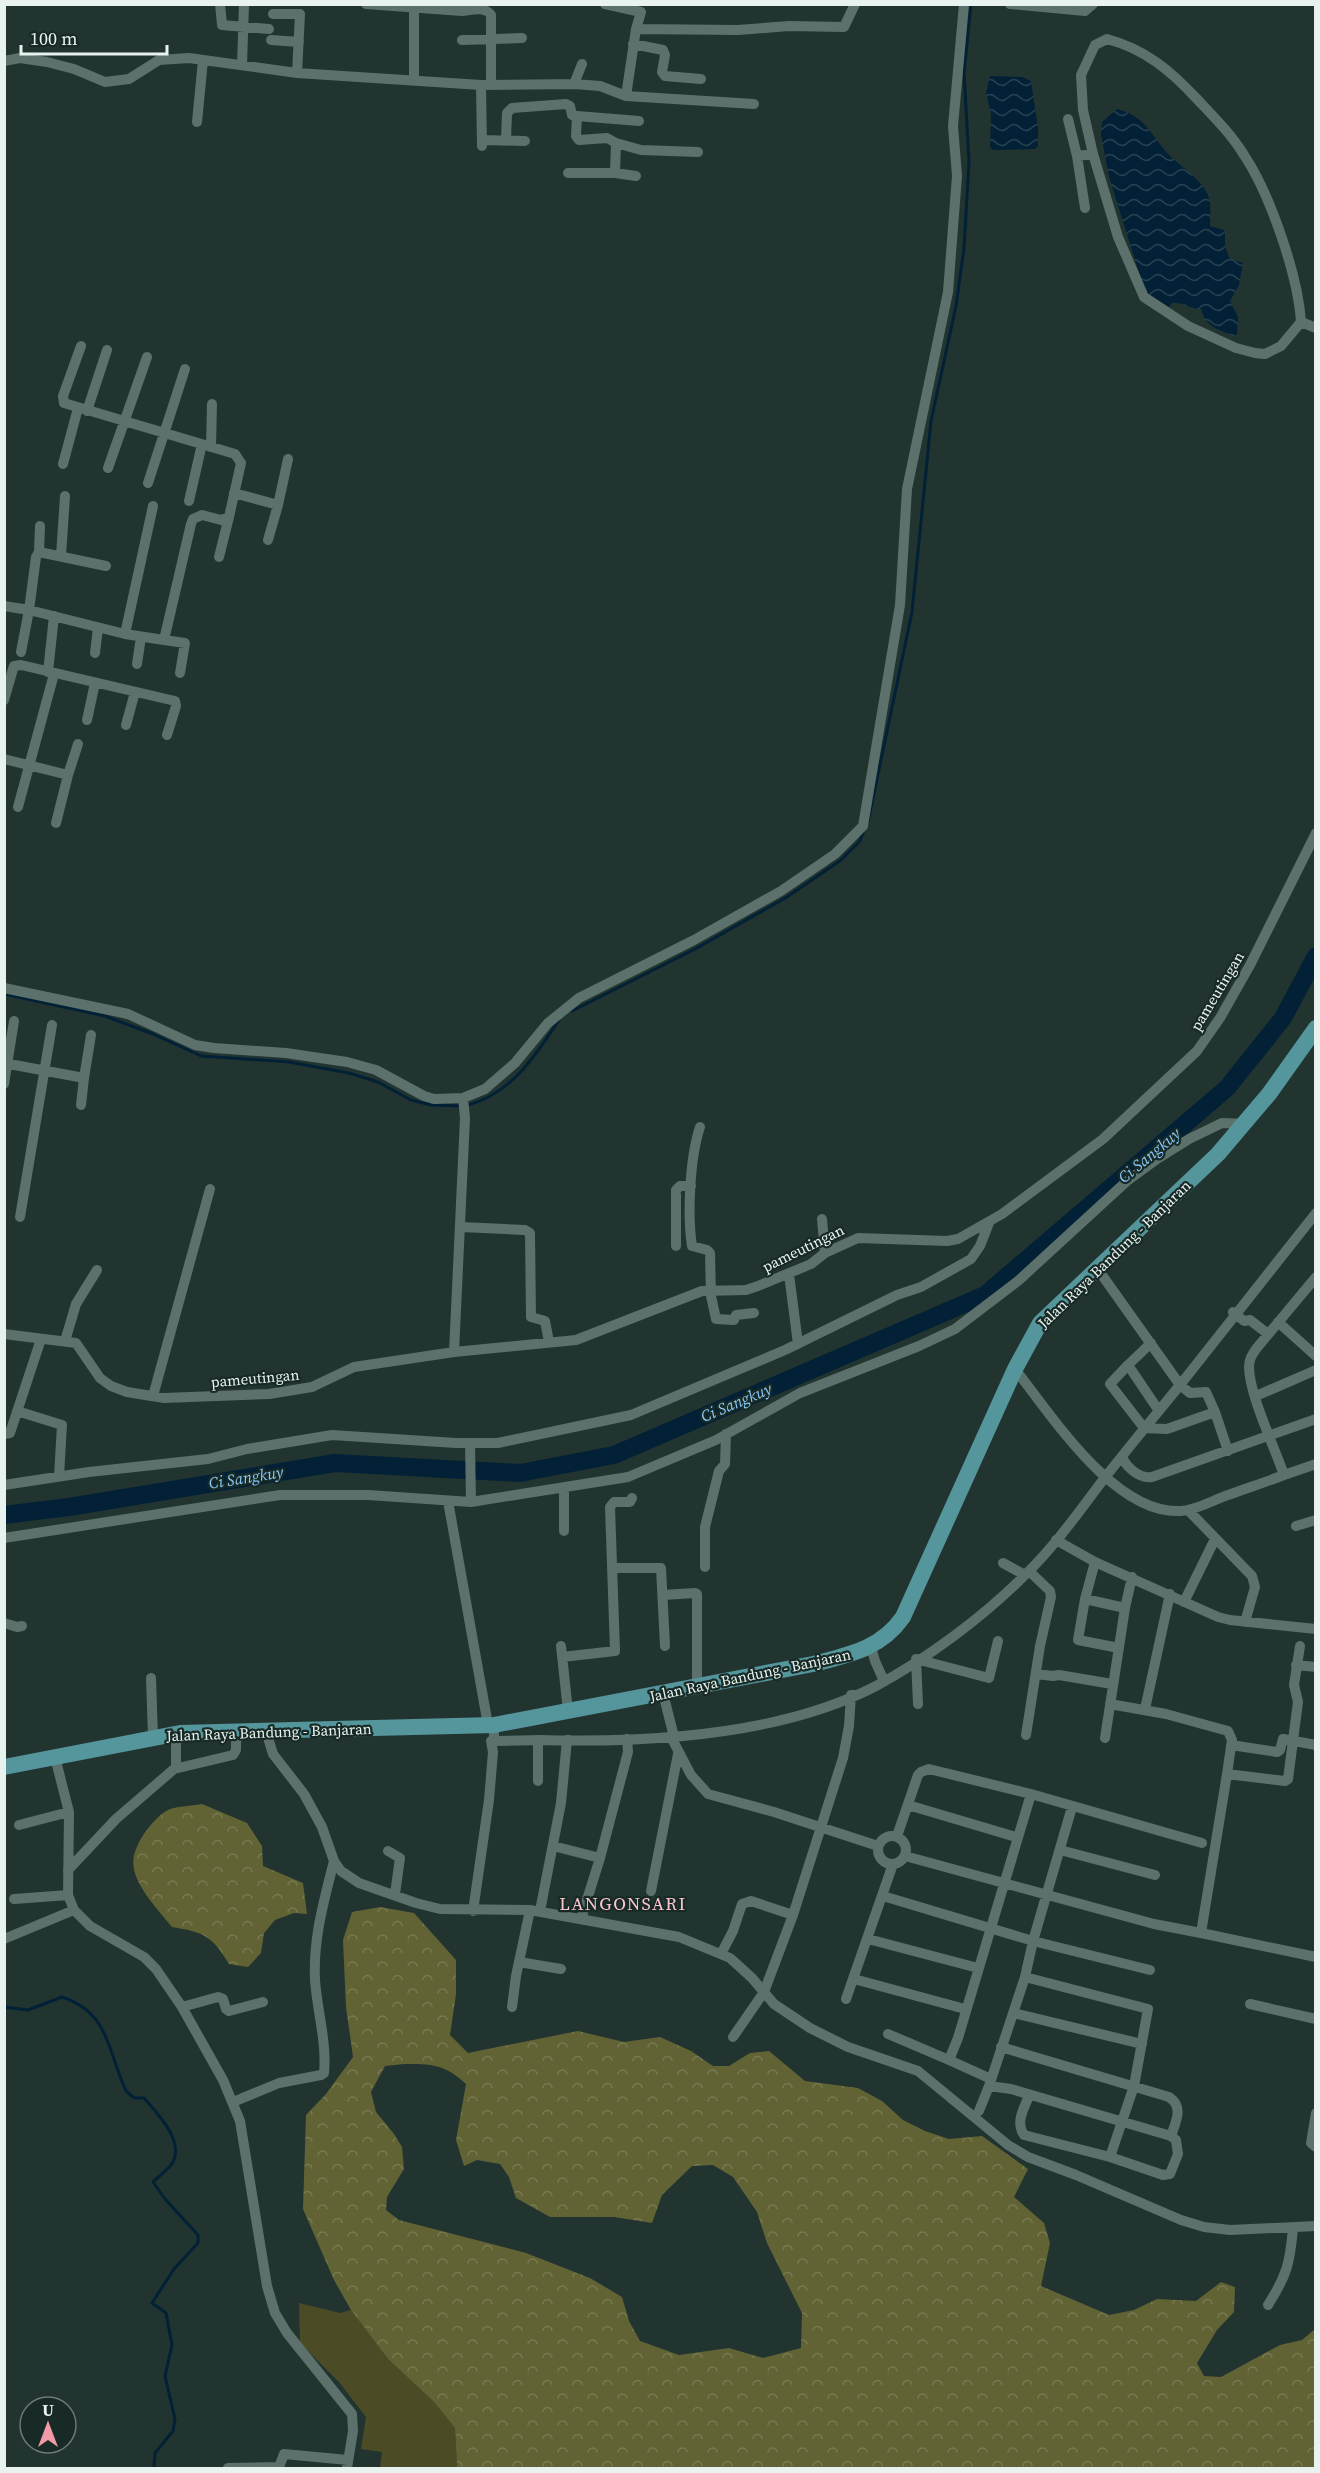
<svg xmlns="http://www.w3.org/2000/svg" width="1320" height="2473" viewBox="0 0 1320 2473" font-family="'Source Serif 4',serif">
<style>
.grass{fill:#4b4c25}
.forest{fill:url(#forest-crowns);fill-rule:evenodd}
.water{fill:url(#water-waves)}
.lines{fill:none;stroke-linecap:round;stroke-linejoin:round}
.stream{stroke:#032136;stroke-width:3}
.river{stroke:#032136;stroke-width:18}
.street{stroke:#5c716b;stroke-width:10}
.primary{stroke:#55969d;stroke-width:16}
.labels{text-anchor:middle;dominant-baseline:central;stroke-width:4.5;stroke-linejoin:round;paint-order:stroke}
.street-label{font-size:15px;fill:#e8f3f0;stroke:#182a26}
.water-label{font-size:16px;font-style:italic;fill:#8acafc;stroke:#182a26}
.quarter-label{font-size:18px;letter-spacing:1.5px;fill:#fbc6cd;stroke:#182a26}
</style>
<defs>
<pattern id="forest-crowns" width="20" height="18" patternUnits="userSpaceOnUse" patternTransform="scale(1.5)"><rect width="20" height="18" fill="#616334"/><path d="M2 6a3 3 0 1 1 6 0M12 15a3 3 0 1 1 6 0" fill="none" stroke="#787a52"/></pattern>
<pattern id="water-waves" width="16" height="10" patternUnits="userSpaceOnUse" patternTransform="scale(1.5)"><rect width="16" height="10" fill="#032136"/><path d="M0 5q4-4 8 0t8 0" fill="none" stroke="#284253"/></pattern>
</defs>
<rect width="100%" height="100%" fill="#223430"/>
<path class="grass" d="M 299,2303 L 340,2313 L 351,2310 L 388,2359 L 434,2402 L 455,2428 L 457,2468 L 380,2468 L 382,2452 L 361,2449 L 366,2417 L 339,2382 L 300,2343 Z"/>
<path class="forest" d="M 202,1804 L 247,1823 L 262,1846 L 263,1866 L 303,1883 L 307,1914 L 294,1913 L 275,1920 L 264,1933 L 261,1953 L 248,1967 L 229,1964 C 212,1936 204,1932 172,1927 C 160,1912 137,1888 134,1869 C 129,1849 151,1821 166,1811 C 175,1806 192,1806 202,1804 Z
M 380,1907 L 414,1913 L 456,1960 L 456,1994 L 450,2035 L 468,2053 L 578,2031 L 624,2042 L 660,2037 L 691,2051 L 713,2066 L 729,2066 L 750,2053 L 769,2051 L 805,2081 L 858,2088 L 882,2101 L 903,2120 L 925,2131 L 949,2139 L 982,2136 L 1028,2169 L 1014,2197 L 1044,2223 L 1050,2243 L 1041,2286 L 1109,2315 L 1134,2310 L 1157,2299 L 1196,2301 L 1221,2282 L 1235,2287 L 1234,2312 L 1217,2330 L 1197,2363 L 1204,2376 L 1221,2377 L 1280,2345 L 1302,2340 L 1315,2329 L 1315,2468 L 457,2468 L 455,2428 L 434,2402 L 388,2359 L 351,2310 L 334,2280 L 303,2209 L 306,2115 L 326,2094 L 353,2057 L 346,2007 L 343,1940 L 352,1912 ZM 404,2064 C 431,2064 445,2064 466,2084 L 456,2140 L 464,2166 L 477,2160 L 500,2164 L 509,2177 L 516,2198 L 550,2217 L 614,2217 L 652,2223 L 662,2195 L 692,2166 L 713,2165 L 733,2177 L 757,2212 L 767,2243 L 802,2313 L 801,2348 L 763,2358 L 729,2348 L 679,2355 L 640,2341 L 629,2321 L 622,2297 L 590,2278 L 526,2253 L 399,2220 L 386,2210 L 387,2197 L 404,2169 L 402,2147 L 394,2134 L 376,2112 L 371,2092 L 385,2066 Z"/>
<path class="water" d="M 990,76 L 1023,77 L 1031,81 L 1038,128 L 1038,146 L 1035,149 L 992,150 L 990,146 L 991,114 L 986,93 Z
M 1117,109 C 1147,116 1152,138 1171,157 C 1183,168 1199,178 1207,193 C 1212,201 1210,216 1210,226 L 1225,230 L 1225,247 L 1230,259 L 1243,263 L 1239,285 L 1230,301 L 1238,317 L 1237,334 L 1233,336 C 1217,328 1206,328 1201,309 C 1190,309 1184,302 1172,303 L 1169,307 L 1145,292 L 1109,177 L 1101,135 L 1102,122 Z"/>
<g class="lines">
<path class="stream" d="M 868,822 L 912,612 L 931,421 L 956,306 L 964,248 L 969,162 L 964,72 L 971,4
M 4,994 L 105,1016 L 153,1034 L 201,1056 L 289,1062 L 349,1073 L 378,1082 L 411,1100 L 431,1105 L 461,1106
M 572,1011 L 697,948 L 787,897 L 841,860 L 860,841 L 864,830
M 468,1105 C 512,1093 535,1056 559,1020
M 4,2007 L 28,2010 L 62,1997 C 110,2013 107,2050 126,2091 L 134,2098 L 144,2098 C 157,2113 187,2143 171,2165 C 166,2171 159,2176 153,2182 L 165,2199 L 198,2235 L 198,2243 L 174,2269 L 152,2303 L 166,2313 L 172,2345 L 165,2376 L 175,2419 L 173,2431 L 155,2453 L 154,2468"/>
<path class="river" d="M 4,1515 L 69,1507 L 335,1463 L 520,1473 L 614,1455 L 985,1295 L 1227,1088 L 1283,1018 L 1316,956"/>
<path class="street" d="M 220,4 L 222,25 L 269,29
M 366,4 L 462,11
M 414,4 L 414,81
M 463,4 L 462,11 C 472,10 485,6 491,15 L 491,85
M 605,4 L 641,12 L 636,29
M 1010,4 L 1085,11 L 1093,4
M 273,14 L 300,14 L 297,73
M 1107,39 C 1145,49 1171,71 1197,99 C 1214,117 1231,134 1244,155 C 1270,194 1298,275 1301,322 L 1281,346 L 1265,354 L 1255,353 L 1236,348 L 1188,326 L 1144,297 L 1118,237 L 1093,154 L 1083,110 L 1081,75 L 1095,45 Z
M 271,40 L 299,42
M 462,40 L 522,38
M 633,44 L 663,50 L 665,55 L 662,72 L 665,76 L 701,79
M 4,61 L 20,58 L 47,62 L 74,69 L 105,82 L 129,79 L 159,60 L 189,58 L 297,73 L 481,85 L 574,84 L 600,86 L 626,96 L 754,104
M 242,65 L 244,4
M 574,84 L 582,64
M 481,85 L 482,146
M 626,96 L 636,29 L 738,30 L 789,26 L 844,27 L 855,4
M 577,116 L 576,136 L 579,140 L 607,138 L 616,143 L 641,150 L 698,152
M 1068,119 L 1077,156 L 1093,154
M 197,122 L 203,60
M 482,140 L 525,141
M 506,140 L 507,113 L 512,108 L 566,104 L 570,106 L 572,115 L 577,116 L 639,121
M 1077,156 L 1085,208
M 568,173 L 615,173 L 616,143
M 615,173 L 636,176
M 1301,322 L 1316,328
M 81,346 L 63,396 L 64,403 L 235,454 L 241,463 L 229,517 L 221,520 L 202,515 L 193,519 L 191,524 L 164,640 L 125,634 L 29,610 L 36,557 L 39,552 L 106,566
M 87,411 L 107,350
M 211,447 L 212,404
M 63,464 L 78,408
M 108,468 L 147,357
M 148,483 L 185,369
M 234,493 L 278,505 L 288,459
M 189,501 L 202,444
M 268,540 L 278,505
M 39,552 L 40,526
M 61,556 L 65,496
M 219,557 L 229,517
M 4,606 L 29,610 L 21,652
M 125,634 L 153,506
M 164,640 L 185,643 L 180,673
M 95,653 L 98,628
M 137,664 L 141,637
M 48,672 L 54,616
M 4,700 L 13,669 L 14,666 L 21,665 L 175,701 L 176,706 L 167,735
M 87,720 L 95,683
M 126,725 L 135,692
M 4,759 L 68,775 L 78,744
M 18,807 L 54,674
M 56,823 L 68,775
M 4,988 L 128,1014 L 195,1045 L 214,1048 L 286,1053 L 347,1062 L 376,1070 L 424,1096 L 434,1099 L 463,1098 L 485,1089 L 515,1063 L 548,1023 L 579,998 L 694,940 L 781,891 L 835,854 L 863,826 L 900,605 L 907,489 L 948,292 L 957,176 L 953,126 L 964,4
M 4,1063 L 84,1078 L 91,1035
M 4,1084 L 14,1021
M 81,1105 L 84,1078
M 700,1127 C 690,1157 687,1214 692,1246 L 707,1250 L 710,1253 L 711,1296 L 716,1319 L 734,1320 L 736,1315 L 754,1313
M 20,1217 L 52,1025
M 822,1219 L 825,1253
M 461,1227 L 525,1230 L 530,1233 L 531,1317 L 545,1321 L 549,1342
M 676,1246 L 676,1190 L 680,1186 L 691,1186
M 1097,1268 L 1180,1385 L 1316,1213
M 789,1274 L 798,1344
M 1235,1313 L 1233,1312 L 1244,1321 L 1250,1320 L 1268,1334
M 1278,1322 L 1316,1356
M 4,1334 L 76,1343 L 100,1378 L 111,1386 L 127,1392 L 164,1398 L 269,1394 L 312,1387 L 354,1367 L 454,1352 L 576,1340 L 702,1291 L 746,1290 L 758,1286 L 811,1264 L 825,1253 L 858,1238 L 947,1241 L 958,1239 L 1002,1214 L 1103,1139 L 1197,1051 L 1220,1018 L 1250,965 L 1316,833
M 65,1341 L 76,1304 L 97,1270
M 1151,1343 L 1128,1365 L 1159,1411
M 454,1352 L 465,1118 L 463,1098
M 1128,1365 L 1110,1384 L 1144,1428 L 1167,1429 L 1215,1412 L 1228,1451
M 1015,1369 C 1053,1417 1115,1515 1181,1511 C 1197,1510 1213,1500 1228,1495 C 1247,1488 1266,1482 1284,1475 C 1275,1448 1249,1394 1249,1367 C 1249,1359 1252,1355 1256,1349 L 1316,1277
M 153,1396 L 210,1189
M 1256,1396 L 1316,1370
M 17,1411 L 62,1425 L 59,1476
M 4,1434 L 10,1433 L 41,1339
M 470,1443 L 471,1502
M 1122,1457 C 1126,1466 1138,1479 1152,1477 L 1316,1419
M 1284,1475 L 1316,1464
M 4,1485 L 89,1472 L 208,1459 L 247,1449 L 332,1435 L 456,1443 L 498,1443 L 631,1415 L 785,1350 L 897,1295 L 921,1287 L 971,1259 L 980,1246 L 989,1223
M 448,1501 L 488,1725
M 1188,1510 L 1252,1576 L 1255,1587 L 1245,1622
M 1296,1526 L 1316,1520
M 564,1531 L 564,1489
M 4,1538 L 280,1495 L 368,1495 L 471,1502 L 628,1477 L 716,1440 L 800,1393 L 919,1346 L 955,1329 L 1018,1281 L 1127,1181 L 1157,1159 L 1189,1139 L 1222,1123 L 1246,1124
M 1056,1540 L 1095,1562 L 1218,1617 L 1230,1620 L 1316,1629
M 1095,1562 L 1085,1599 L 1078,1640 L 1119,1648
M 1003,1563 L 1025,1575
M 705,1567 L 705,1527 L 719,1471 L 725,1464 L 726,1434
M 613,1568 L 661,1568 L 665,1646
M 663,1595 L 695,1593 L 697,1594 L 697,1686
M 1085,1599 L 1125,1608 L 1132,1577
M 1184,1602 L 1215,1539
M 4,1623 L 17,1627 L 22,1626
M 561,1646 L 568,1711
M 871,1647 L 875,1661 L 884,1681
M 562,1657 L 615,1651 L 610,1507 L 614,1502 L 630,1502 L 632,1498
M 1296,1665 L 1316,1667
M 1036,1674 L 1053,1676 L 1059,1675 L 1112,1684
M 151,1678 L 153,1737
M 663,1693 L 674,1737 L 671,1737 L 691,1775 L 708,1794 L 774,1812 L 878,1846
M 918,1704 L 916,1659 L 989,1678 L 998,1641
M 1110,1704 L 1166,1714 L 1228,1731 L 1232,1740 L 1227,1774 L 1201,1933 L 1316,1957
M 1145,1709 L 1170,1594
M 269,1730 L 269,1741 L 273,1754 L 304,1794 L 322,1827 L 334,1861 L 341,1871 L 359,1883 L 416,1903 L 440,1909 L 530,1910 L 679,1937 L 730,1958 L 752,1978 L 774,2004 L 810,2028 L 848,2047 L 918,2071 L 1008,2145 L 1028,2157 L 1076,2175 L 1181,2220 L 1204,2227 L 1230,2230 L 1316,2226
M 1026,1735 L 1040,1646 L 1051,1597 L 1050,1591 L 1029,1571
M 1105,1738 L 1125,1608
M 494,1741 L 541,1740
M 1231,1745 L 1277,1752 L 1280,1750 L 1283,1739 L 1316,1745
M 58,1757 L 57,1765 L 69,1812 L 68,1895 L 74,1910 L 90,1926 L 144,1957 L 156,1969 L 182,2007 L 223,2080 L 240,2121 L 267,2286 L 275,2313 L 287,2333 L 352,2414 L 353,2431 L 347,2468
M 176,1768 L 176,1743 L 180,1733
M 1227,1774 L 1285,1781 L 1288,1779 L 1298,1702 L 1294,1685 L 1300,1646
M 538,1781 L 538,1740 C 644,1743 780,1736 876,1686 C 928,1658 983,1617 1025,1575 C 1054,1547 1078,1513 1103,1480 C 1128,1448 1154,1417 1180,1385 L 1190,1393 L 1206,1392 L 1215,1412
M 908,1805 L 1016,1837
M 19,1825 L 69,1812
M878 1850a14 14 0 1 1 28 0a14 14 0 1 1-28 0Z
M 897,1836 L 918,1775 L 921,1772 L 929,1769 L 1031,1794 L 1202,1843
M 553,1846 L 600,1858 L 581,1919
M 1060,1850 L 1155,1875
M 388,1851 L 400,1858 L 395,1894
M 905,1856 L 1154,1924 L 1201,1933
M 600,1858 L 628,1752 L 627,1739 L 630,1740
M 68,1870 L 116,1819 L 174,1769 L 233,1755 L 236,1750 L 236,1741 L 242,1731
M 651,1891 L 678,1754
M 883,1896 L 1033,1941 L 1150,1970
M 14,1899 L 68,1895
M 473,1911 L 489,1800 L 493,1752 L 491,1741 L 494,1741 L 494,1725
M 540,1911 L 561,1803 L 567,1740 L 569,1740
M 4,1939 L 74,1910
M 868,1939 L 978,1968
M 721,1954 L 733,1931 L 742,1904 L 751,1901 L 793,1915
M 519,1962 L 561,1969
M 1025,1977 L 1148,2009 L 1134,2086 L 1110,2157
M 854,1979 L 965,2009
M 846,1999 L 893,1864
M 1250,2004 L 1316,2019
M 182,2007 L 218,1997 L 223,1999 L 226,2009 L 229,2011 L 263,2002
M 512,2007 L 516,1976 L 530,1910
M 1013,2013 L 1142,2044
M 888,2034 L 949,2060 L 958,2038 L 1031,1794
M 733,2037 L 764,1992 L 793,1915 L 843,1758 L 849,1726 L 851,1695 L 854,1695
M 1001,2047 L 1169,2097 C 1184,2107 1176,2121 1171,2136
M 949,2060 L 991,2079
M 1029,2096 C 1024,2108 1015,2123 1024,2135 L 1110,2157 L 1163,2175 L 1170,2174 L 1178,2154 L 1176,2140 L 1171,2136 L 1011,2089 L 989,2086 L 1025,1977 L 1033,1941 L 1072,1807
M 233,2102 L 279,2083 L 321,2075 L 324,2073 C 327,2042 317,2010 315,1980 C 313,1938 324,1901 334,1861
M 979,2111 L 989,2086
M 1316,2113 L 1311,2143 L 1316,2147
M 1268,2305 C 1287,2275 1290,2263 1293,2228
M 228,2468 L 279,2467 L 284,2454 L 348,2460"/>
<path class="primary" d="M 4,1767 L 180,1733 L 494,1725 L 813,1664 C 848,1655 881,1649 903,1617 L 1015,1369 L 1040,1323 L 1218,1154 L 1269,1094 L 1316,1028"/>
</g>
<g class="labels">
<g class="street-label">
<text transform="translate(1217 991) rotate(-59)">pameutingan</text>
<text transform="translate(803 1248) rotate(-26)">pameutingan</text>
<text transform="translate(1114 1254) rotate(-44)">Jalan Raya Bandung - Banjaran</text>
<text transform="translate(255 1378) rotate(-5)">pameutingan</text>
<text transform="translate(750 1675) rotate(-12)">Jalan Raya Bandung - Banjaran</text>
<text transform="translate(269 1732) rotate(-2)">Jalan Raya Bandung - Banjaran</text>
</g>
<g class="water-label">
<text transform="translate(1149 1155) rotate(-40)">Ci Sangkuy</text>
<text transform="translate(736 1402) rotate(-23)">Ci Sangkuy</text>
<text transform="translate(246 1477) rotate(-9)">Ci Sangkuy</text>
</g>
<g class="quarter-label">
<text x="623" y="1903">LANGONSARI</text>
</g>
</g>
<rect width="1320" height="2473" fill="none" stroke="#e8f3f0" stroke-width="12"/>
<g transform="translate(48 2425)"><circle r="28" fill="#182a26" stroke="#6b7a77" stroke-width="1.5"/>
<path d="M0-4.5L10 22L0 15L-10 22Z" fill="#f39aa8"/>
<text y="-9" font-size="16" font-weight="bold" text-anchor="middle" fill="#e8f3f0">U</text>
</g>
<path d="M21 45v9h146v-9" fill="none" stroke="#e8f3f0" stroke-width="3"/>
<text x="30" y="45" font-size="18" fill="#e8f3f0" stroke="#182a26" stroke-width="4.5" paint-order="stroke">100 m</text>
</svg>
